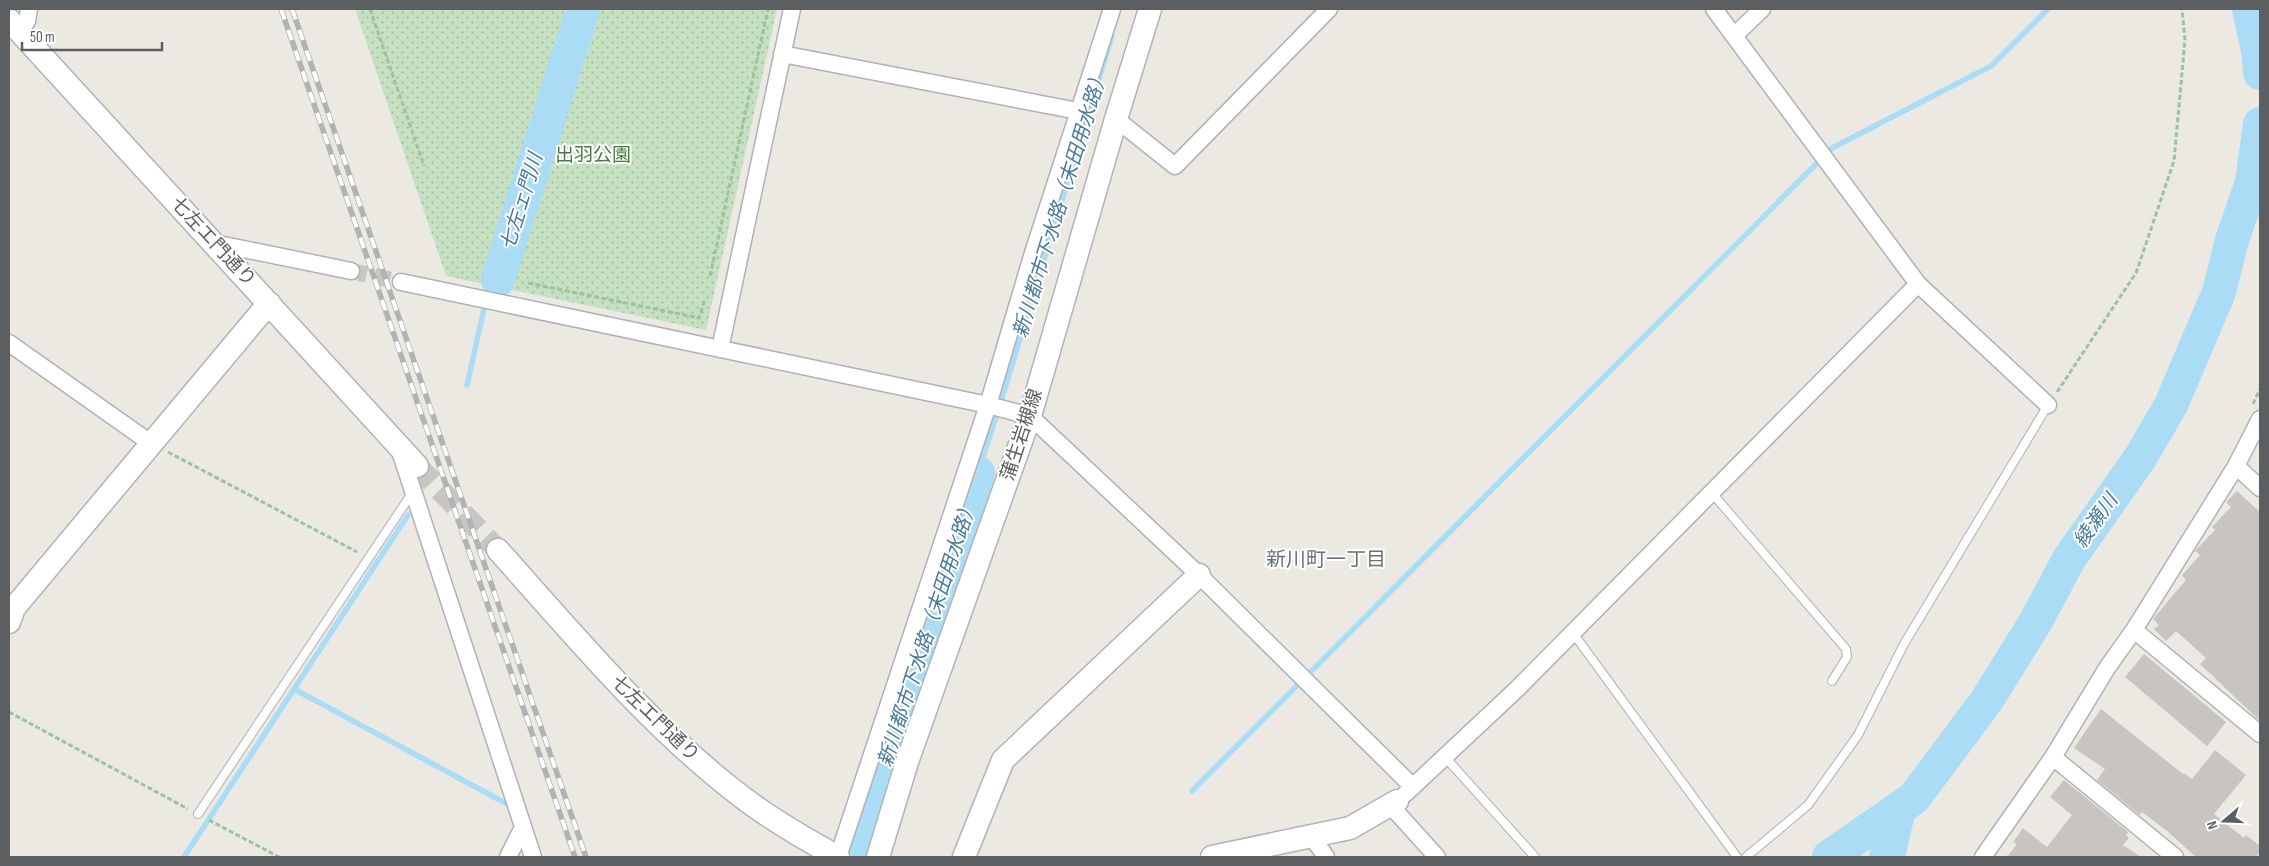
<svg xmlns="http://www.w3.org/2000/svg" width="2269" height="866" viewBox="0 0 2269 866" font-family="'Sofia Sans Condensed','Noto Sans JP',sans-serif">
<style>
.park{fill:url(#park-dots)}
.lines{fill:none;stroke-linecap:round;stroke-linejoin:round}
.stream{stroke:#aaddf5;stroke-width:5.5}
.river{stroke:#aaddf5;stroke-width:34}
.building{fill:#c8c4c0}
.street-tunnel{stroke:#c8c6c3;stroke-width:16;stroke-dasharray:16 8;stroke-linecap:butt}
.secondary-tunnel{stroke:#c8c6c3;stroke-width:22;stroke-dasharray:22 11;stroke-linecap:butt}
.lane-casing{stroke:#afb1b4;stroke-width:10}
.street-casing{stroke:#afb1b4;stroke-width:19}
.secondary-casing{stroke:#b0b3b7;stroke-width:25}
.path{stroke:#9cc2a2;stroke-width:3;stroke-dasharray:5 2.5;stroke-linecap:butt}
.lane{stroke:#fff;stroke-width:8}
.street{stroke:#fff;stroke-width:16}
.secondary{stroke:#fff;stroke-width:22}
.rail-casing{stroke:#b1b2b2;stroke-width:5.5}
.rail{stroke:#fff;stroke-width:4;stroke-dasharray:11;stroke-linecap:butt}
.labels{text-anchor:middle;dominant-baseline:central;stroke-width:4;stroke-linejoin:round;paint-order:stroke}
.park-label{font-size:19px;fill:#427f3e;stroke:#fff}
.street-label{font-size:19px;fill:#5b5f62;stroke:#fff}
.water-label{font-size:20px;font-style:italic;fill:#477a9c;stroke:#fff}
.neighbourhood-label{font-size:20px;fill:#6c7174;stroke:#fff}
</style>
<defs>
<pattern id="park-dots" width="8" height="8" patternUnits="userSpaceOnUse" patternTransform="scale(1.25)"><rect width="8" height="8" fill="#c6e1c2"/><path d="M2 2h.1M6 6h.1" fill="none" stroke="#a4baa1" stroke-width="1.8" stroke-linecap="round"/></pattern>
</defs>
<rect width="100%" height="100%" fill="#ece9e3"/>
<path class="park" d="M 355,9 L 777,9 L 706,330 L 446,276 Z"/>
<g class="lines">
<path class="stream" d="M 467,385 L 484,309 L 498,280
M 1002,398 L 1112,36
M 978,473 L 997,414
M 294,689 L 507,804
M 1192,791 L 1832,148 L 1991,66 L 2048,9
M 184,857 L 408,515"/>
<path class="river" d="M 2249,9 L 2258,50 L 2260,73
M 498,280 L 583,9
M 858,851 L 890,745 L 961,538 L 978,473
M 1829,857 L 1914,798 L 1987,700 L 2036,621 L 2069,559 L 2140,458 L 2171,405 L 2219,292 L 2232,240 L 2252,182 L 2260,124
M 1886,857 L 1890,848 L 1899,808"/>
</g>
<path class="building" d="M 2237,491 L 2260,512 L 2260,721 L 2200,664 L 2206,658 L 2176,631 L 2166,641 L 2154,629 L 2159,625 L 2153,619 L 2186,580 L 2182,575 L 2200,555 L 2195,551 L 2215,530 L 2212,527 L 2231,507 L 2226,502 Z
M 2144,654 L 2226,722 L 2207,746 L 2125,677 Z
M 2101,709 L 2183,774 L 2184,773 L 2192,779 L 2215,750 L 2246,775 L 2214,814 L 2244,838 L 2246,835 L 2260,846 L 2260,853 L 2256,857 L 2196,857 L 2167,831 L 2142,812 L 2140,815 L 2097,780 L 2105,769 L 2074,748 Z
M 2064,780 L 2128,832 L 2126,835 L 2129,838 L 2123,845 L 2141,857 L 2007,857 L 2017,844 L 2013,842 L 2023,828 L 2047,847 L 2072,815 L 2050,797 Z"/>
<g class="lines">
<path class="street-tunnel" d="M 351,271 L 401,282"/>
<path class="secondary-tunnel" d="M 417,466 L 498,550"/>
<defs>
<path id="lane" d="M 1712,493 L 1846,649 L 1847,657 L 1832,681
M 1573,633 L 1737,857
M 1445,757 L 1535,857
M 198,814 L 412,493
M 1746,857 L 1808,805 L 1858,735 L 1904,644 L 2048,405"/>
<path id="street" d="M 1714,9 L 1918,284 L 2048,405
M 20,31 L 27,21 L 29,9
M 1734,36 L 1762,9
M 782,54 L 1078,111
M 1116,119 L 1175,166 L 1329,9
M 214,243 L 351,271
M 401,282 L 988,405 L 1030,416 L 1199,575 L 1413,787
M 9,343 L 152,444
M 720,349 L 792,9
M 399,448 L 533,857
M 2236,466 L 2260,488
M 2134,630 L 2260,734
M 2053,757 L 2175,857
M 1405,794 L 1517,689 L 1918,284
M 1391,806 L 1437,857
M 1312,837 L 1326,857
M 508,857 L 523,827
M 838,857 L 988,405 L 1032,256 L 1112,9
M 1983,857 L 2053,757 L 2107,668 L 2134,630 L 2236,466 L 2260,419"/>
<path id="secondary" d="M 9,20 L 417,466
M 498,550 C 575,636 650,727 742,797 C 772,820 805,839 838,857
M 9,622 L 14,608 L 269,303
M 878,857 L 907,762 L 1030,416 L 1116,119 L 1150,9
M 964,857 L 1003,760 L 1199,575
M 1212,857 L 1350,828 L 1397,801"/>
</defs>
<use href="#lane" class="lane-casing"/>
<use href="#street" class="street-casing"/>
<use href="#secondary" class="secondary-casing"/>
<path class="path" d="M 370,9 L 424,166
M 710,276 L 768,9
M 528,283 L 699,318 L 705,299
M 2057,392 L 2136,273 L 2174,161 L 2185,40 L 2182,9
M 2253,404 L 2260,389
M 168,452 L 357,552
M 9,712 L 188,809
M 209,820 L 279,857"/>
<use href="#lane" class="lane"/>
<use href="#street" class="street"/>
<use href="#secondary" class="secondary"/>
<defs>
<path id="rail" d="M 281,9 L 575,857
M 292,9 L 586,857"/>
</defs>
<use href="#rail" class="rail-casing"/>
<use href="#rail" class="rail"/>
</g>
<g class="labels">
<g class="park-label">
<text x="593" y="155">出羽公園</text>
</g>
<g class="street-label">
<text transform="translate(213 242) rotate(47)">七左エ門通り</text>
<text transform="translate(1022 435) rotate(-72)">蒲生岩槻線</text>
<text transform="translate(655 719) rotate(44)">七左エ門通り</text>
</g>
<g class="water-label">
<text transform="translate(522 202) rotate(-73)">七左ェ門川</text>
<text transform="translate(1061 203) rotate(-73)">新川都市下水路（末田用水路）</text>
<text transform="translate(2096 521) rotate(-55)">綾瀬川</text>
<text transform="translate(928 633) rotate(-72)">新川都市下水路（末田用水路）</text>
</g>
<g class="neighbourhood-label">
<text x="1326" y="560">新川町一丁目</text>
</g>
</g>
<rect width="2269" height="866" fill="none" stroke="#5b5f62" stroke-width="20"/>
<g transform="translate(2224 821) rotate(251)" stroke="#ffffff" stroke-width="4" paint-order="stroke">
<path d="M0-4L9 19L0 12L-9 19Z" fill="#5b5f62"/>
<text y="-8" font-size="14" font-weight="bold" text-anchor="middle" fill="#5b5f62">N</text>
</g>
<path d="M22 42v8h140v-8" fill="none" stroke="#5b5f62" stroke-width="2.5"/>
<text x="30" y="42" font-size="15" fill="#5b5f62" stroke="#ffffff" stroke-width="4" paint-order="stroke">50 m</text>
</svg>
